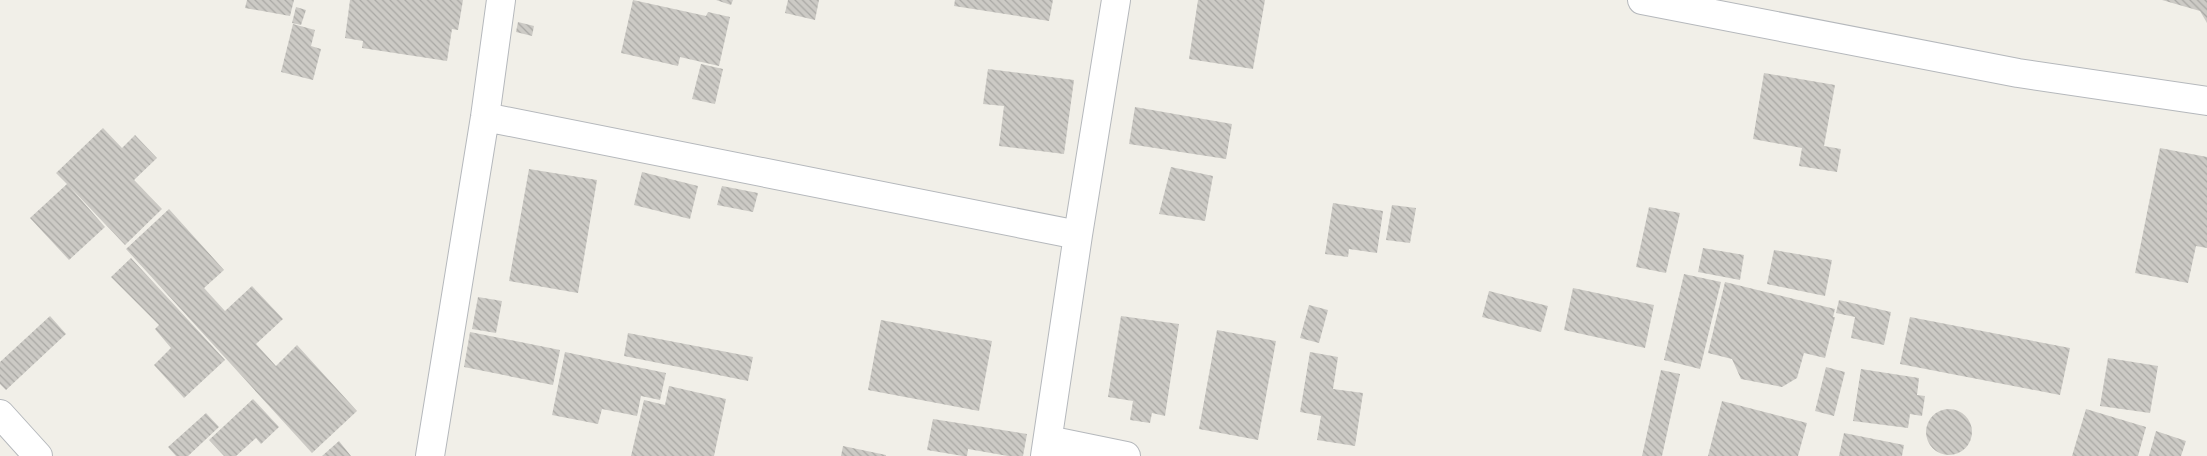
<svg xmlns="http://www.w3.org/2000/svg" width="2207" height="456" viewBox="0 0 2207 456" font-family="Raleway,sans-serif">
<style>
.building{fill:url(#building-back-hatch)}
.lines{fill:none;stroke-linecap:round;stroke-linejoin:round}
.street-casing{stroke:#b5b8bc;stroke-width:30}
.street{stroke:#fff;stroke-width:28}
</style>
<defs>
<pattern id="building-back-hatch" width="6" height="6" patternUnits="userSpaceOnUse" patternTransform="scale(1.25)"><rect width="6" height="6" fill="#cccac5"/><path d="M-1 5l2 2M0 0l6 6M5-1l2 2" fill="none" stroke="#a9a8a4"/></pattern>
</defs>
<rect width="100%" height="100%" fill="#f1efe8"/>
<path class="building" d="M 247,0 L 294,0 L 290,16 L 245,8 Z
M 350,0 L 463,0 L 458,30 L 452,29 L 447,61 L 362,48 L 363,41 L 345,38 Z
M 633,0 L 706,16 L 708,12 L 730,17 L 719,66 L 680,57 L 678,66 L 621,53 Z
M 716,0 L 733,0 L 731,5 Z
M 788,0 L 819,0 L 815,20 L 785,13 Z
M 955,0 L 1053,0 L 1049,21 L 954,6 Z
M 1198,0 L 1265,0 L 1253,69 L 1189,59 Z
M 2162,0 L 2207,0 L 2207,23 L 2200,11 Z
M 296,7 L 306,10 L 301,25 L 292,23 Z
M 518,22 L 534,26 L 532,36 L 516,32 Z
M 293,24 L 315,30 L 311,46 L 321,49 L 313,80 L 281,72 Z
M 701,64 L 723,69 L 715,104 L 692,99 Z
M 988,69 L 1074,80 L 1064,154 L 999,146 L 1004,106 L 983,104 Z
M 1764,73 L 1835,85 L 1824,146 L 1841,149 L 1837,172 L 1799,166 L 1802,148 L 1753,139 Z
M 1135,107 L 1232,124 L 1226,159 L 1129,144 Z
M 103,128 L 122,148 L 135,135 L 157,158 L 134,180 L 162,209 L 125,245 L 69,186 L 105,227 L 69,260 L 30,218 L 67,184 L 56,173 Z
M 2160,148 L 2207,157 L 2207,248 L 2196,246 L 2188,283 L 2135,273 Z
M 1171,167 L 1213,176 L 1205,221 L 1159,214 Z
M 529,169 L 597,180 L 578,293 L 509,281 Z
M 642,172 L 698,186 L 690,219 L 634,205 Z
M 722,186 L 758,193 L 753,212 L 717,205 Z
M 1333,203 L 1383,211 L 1377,253 L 1349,249 L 1348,257 L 1325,254 Z
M 1392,205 L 1416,208 L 1410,243 L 1386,240 Z
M 1649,207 L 1680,213 L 1666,273 L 1636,267 Z
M 169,209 L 224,270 L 204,288 L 225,311 L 252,286 L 283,319 L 256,344 L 276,366 L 297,345 L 357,411 L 312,453 L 126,249 Z
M 1703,248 L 1744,255 L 1740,280 L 1698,272 Z
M 1774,250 L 1832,260 L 1825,296 L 1767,284 Z
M 131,258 L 225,360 L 184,398 L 154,365 L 171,348 L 155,329 L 159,325 L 111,277 Z
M 1684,274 L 1721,282 L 1700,369 L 1664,360 Z
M 1725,282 L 1835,309 L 1833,317 L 1835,317 L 1825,358 L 1804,353 L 1797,378 L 1782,387 L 1741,379 L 1732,359 L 1708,353 Z
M 1573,288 L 1654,305 L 1645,348 L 1564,330 Z
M 1489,291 L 1548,306 L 1541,332 L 1482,317 Z
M 478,297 L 502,301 L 496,333 L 472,329 Z
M 1839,300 L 1891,312 L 1884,345 L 1851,338 L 1855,317 L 1836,313 Z
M 1309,305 L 1328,310 L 1319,343 L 1300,338 Z
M 50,316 L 66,334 L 6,390 L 0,384 L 0,362 Z
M 1121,316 L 1179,324 L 1165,416 L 1152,413 L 1150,423 L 1130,420 L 1133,401 L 1108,397 Z
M 1910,317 L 2070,348 L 2060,395 L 1900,364 Z
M 881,320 L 992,341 L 979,411 L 868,390 Z
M 1217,330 L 1276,341 L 1258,440 L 1199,429 Z
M 470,332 L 560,350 L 553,385 L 464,367 Z
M 628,333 L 753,357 L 748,381 L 624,356 Z
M 565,352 L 666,373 L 660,400 L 641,396 L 637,416 L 602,409 L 598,424 L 552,415 Z
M 1310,352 L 1338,357 L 1333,389 L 1363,393 L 1355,446 L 1317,440 L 1321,416 L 1300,412 Z
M 2108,358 L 2158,366 L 2150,413 L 2100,406 Z
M 1826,367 L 1845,372 L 1834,416 L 1815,411 Z
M 1861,369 L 1919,378 L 1917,395 L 1925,396 L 1922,416 L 1910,414 L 1908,428 L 1853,421 Z
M 1661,370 L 1680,374 L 1662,456 L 1642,456 Z
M 669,386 L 726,399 L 714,456 L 631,456 L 644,400 L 665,405 Z
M 253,399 L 279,427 L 261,444 L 256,438 L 236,456 L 224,456 L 209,440 Z
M 1722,401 L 1807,423 L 1798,456 L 1708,456 Z
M1926 432a23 23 0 1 1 46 0a23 23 0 1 1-46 0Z
M 2086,409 L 2146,427 L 2138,456 L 2072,456 Z
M 206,413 L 219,427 L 188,456 L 176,456 L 168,447 Z
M 933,419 L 1027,434 L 1023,456 L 1008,456 L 968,449 L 967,456 L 963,456 L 927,450 Z
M 2156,431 L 2186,441 L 2181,456 L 2149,456 Z
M 1844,433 L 1904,445 L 1902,456 L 1839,456 Z
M 339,441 L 351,456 L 322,456 Z
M 843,446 L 886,455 L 886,456 L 841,456 Z"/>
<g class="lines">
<defs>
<path id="street" d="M 1642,0 L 2018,73 L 2207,101
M 485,117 L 1078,235
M 0,414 L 38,456
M 1048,440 L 1126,456
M 430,456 L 485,117 L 501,0
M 1045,456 L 1078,235 L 1116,0"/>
</defs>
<use href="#street" class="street-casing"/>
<use href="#street" class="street"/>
</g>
</svg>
